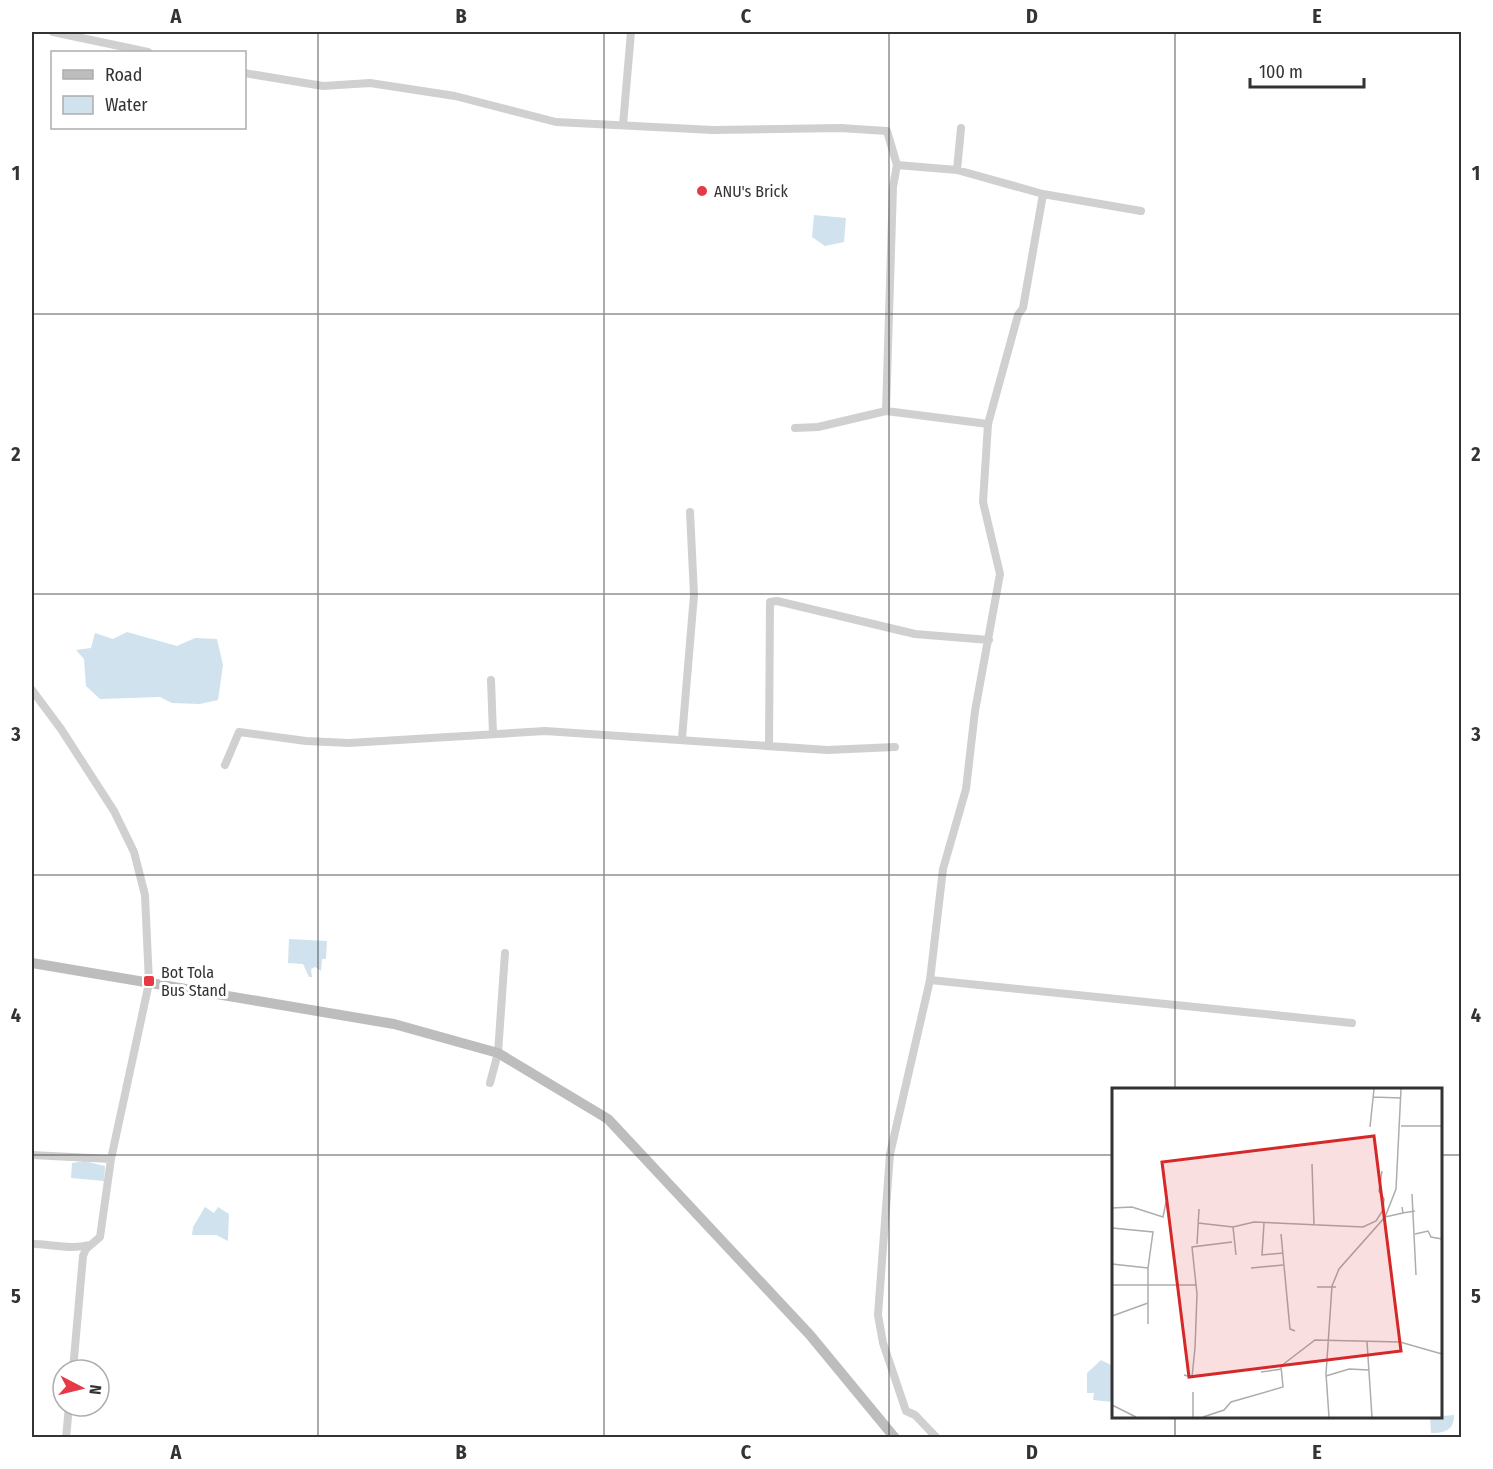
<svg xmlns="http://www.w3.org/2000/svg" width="1493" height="1469" viewBox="0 0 1493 1469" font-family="'Fira Sans Condensed',sans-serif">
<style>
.water{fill:#cfe2ee}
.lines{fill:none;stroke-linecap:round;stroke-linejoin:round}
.street{stroke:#d0d0d0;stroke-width:8}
.secondary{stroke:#bdbdbd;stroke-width:10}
.grid{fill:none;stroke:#333;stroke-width:1.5;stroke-opacity:0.55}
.poi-dot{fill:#e63946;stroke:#fff;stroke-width:2}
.labels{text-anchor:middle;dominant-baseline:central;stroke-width:6;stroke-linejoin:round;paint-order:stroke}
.poi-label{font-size:16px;fill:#333;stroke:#fff;text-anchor:start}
.inset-road{fill:none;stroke:#adadad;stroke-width:1.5}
.view{fill:#d62828;fill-opacity:0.15;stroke:#d62828;stroke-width:3}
.inset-edge{fill:none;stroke:#333;stroke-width:3}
.neatline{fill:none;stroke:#333;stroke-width:2}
.grid-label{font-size:20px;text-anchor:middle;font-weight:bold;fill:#333}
</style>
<rect width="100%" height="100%" fill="#fff"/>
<path class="water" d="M 814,215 L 846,218 L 844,242 L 825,246 L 812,237 Z
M 127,632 L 177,646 L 195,638 L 217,639 L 223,665 L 218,700 L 200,704 L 172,703 L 160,697 L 100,699 L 86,686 L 84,659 L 76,650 L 91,648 L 95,633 L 113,639 Z
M 289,939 L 327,941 L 326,959 L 322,959 L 321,971 L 315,967 L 311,969 L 312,977 L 309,977 L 303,964 L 288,963 Z
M 84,1161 L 105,1166 L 104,1181 L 71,1178 L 72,1163 Z
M 205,1207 L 214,1213 L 218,1207 L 229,1214 L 228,1241 L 216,1235 L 192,1235 L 193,1227 Z
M 1101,1360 L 1113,1366 L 1113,1402 L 1093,1400 L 1094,1393 L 1087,1393 L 1087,1373 Z
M 1454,1415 C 1454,1431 1444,1433 1431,1433 L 1430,1417 Z"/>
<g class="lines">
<path class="street" d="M 53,32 L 148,52
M 244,73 L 323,86 L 370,83 L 455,96 L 556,122 L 713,130 L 840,128 L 887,131 L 897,165 L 893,187 L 886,411
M 623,125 L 631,32
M 897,165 L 957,170 L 1043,194 L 1141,211
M 957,170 L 961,128
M 795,428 L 818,427 L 886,411 L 988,424
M 491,680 L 493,734
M 32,690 L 61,729 L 114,811 L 134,852 L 145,895 L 149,983 L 111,1159 L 100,1237 L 86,1249 L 83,1256 L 73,1370
M 682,738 L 694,595 L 690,512
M 769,746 L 770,602 L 777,601 L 915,634 L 989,640
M 225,765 L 239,732 L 306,741 L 349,743 L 545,731 L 827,750 L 895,747
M 930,980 L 1352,1023
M 490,1083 L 498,1053 L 505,953
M 32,1155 L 111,1159
M 32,1244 C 50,1244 72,1250 89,1245
M 66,1438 L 69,1406
M 937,1438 L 915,1415 L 906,1411 L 883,1343 L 878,1315 L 890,1154 L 930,980 L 943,869 L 966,789 L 975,711 L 1000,574 L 983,502 L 988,424 L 1018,315 L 1023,308 L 1043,194"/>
<path class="secondary" d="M 32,963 L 394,1024 L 498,1053 L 608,1119 L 810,1335 L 895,1438"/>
</g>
<path class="grid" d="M 318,32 L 318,1438M 604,32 L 604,1438M 889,32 L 889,1438M 1175,32 L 1175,1090M 32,314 L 1462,314M 32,594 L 1462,594M 32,875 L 1462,875M 32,1155 L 1114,1155M 1440,1155 L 1462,1155M 1175,1416 L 1175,1438"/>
<g class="poi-dot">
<circle cx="702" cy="191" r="6"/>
<rect x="143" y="975" width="12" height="12" rx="3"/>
</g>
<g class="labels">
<g class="poi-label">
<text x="714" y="191">ANU's Brick</text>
<text x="161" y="972">Bot Tola<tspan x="161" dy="18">Bus Stand</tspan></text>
</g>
</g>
<g transform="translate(1112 1088)">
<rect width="330" height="330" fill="#fff"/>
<path class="inset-road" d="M 261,9 L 289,10M 289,38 L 330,38M 258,39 L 262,1M 200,76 L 202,137M 300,106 L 304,187M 290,119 L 291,125 L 303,123M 0,120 L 20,119 L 51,129 L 54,114M 273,129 L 291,125M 86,135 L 121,139 L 142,134 L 251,139 L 264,133 L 271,122 L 272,111 L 267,103 L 270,83M 152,135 L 150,167 L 171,165M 121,139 L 124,167M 0,140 L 41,144 L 36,180 L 36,236M 169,146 L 178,241 L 183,243M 303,146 L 316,143 L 319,149 L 330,151M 85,156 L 87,121M 0,176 L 36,180M 139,180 L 171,177M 0,197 L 84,197M 205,199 L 224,199M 0,228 L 36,215M 255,254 L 260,329M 149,284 L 170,281M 72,287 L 80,289 L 83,260 L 85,206 L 80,159 L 120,154M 214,288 L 237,281 L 257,282M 81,304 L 81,329M 0,317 L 24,329M 91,329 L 112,322 L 119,314 L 171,299 L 169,278 L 203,252 L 288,254 L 330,266M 217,329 L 214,286 L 220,198 L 227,181 L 273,129 L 284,101 L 289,1"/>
<path class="view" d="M 262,48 L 289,263 L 77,289 L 50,74 Z"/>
<rect width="330" height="330" class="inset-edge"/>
</g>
<rect width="1493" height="1469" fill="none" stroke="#ffffff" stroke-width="66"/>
<rect x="51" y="51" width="195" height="78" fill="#ffffff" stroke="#adadad" stroke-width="1.5"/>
<rect x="63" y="70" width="30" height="9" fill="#bdbdbd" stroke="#adadad" stroke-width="1.5"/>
<text x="105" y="81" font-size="18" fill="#333333">Road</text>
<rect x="63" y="96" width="30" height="18" fill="#cfe2ee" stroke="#adadad" stroke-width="1.5"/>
<text x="105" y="111" font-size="18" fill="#333333">Water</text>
<g transform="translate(81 1388) rotate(97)"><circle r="28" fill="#ffffff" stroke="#adadad" stroke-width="1.5"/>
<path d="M0-4.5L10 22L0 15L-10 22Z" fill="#e63946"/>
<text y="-9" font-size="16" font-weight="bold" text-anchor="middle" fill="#333333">N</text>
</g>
<path d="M1250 78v9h114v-9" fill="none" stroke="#333333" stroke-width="3"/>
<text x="1259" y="78" font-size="18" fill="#333333" stroke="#ffffff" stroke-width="4.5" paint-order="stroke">100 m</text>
<rect x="33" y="33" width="1427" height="1403" class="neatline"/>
<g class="grid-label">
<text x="176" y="23">A</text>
<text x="461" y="23">B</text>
<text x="746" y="23">C</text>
<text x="1032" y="23">D</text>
<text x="1317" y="23">E</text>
<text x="16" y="180">1</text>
<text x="1476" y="180">1</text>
<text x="16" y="461">2</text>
<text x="1476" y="461">2</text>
<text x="16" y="741">3</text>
<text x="1476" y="741">3</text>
<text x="16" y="1022">4</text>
<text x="1476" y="1022">4</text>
<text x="16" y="1303">5</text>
<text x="1476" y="1303">5</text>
<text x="176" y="1459">A</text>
<text x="461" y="1459">B</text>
<text x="746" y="1459">C</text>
<text x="1032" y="1459">D</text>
<text x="1317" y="1459">E</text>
</g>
</svg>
